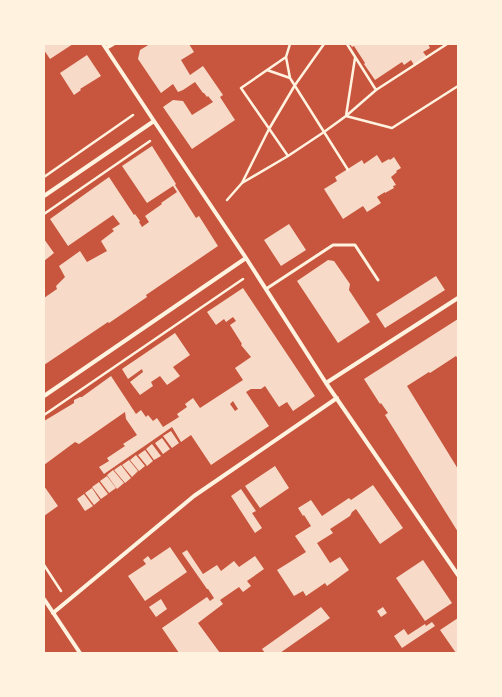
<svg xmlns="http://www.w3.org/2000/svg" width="502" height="697" viewBox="0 0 502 697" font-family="Lato,sans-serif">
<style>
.building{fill:#f7dbc8;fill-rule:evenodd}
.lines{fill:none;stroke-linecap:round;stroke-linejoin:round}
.path{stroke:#fff3e0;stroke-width:2.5}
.service{stroke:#fff3e0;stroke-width:3}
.minor{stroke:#fff3e0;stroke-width:4}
</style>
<rect width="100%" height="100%" fill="#c8553d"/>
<path class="building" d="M 44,44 L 73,44 L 50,59 L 44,50 Z
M 150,44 L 189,44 L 194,52 L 181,60 L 190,75 L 203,66 L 223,95 L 220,97 L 235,120 L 192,149 L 163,107 L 173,100 L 183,101 L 192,115 L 213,102 L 208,96 L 207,97 L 204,93 L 203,93 L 195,82 L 183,90 L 178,92 L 173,84 L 161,93 L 138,59 L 140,50 Z
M 350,44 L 428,44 L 430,48 L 423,52 L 427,57 L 414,65 L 411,60 L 404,65 L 402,62 L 375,80 L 364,64 L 365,63 L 354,46 L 352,47 Z
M 87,55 L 101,76 L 80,89 L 81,90 L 74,95 L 60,73 Z
M 152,146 L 176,184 L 175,185 L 196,218 L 199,216 L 218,246 L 146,295 L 147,297 L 109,323 L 108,322 L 44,365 L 44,298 L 57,289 L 56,286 L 65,277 L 59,266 L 80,251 L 87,262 L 107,251 L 101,241 L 114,231 L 112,229 L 120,224 L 113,215 L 68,246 L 50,219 L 109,177 L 134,215 L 135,214 L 140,221 L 139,222 L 142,227 L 149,222 L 145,216 L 162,204 L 161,203 L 177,192 L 173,186 L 147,203 L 122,166 Z
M 377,155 L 382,163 L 389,159 L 390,160 L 394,157 L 401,168 L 396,171 L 397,172 L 391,177 L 396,185 L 393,186 L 394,188 L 385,193 L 385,192 L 377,197 L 381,203 L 367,212 L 363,206 L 343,219 L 324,189 L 337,181 L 335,177 L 362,160 L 364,164 Z
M 289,224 L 306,250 L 281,266 L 264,240 Z
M 44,239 L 54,253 L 44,261 Z
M 328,260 L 334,261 L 350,284 L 349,290 L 370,322 L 338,343 L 297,281 Z
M 436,276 L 445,290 L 385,328 L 376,314 Z
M 243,288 L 315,396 L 293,411 L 287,402 L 279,407 L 265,386 L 261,389 L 251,389 L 246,392 L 269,426 L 211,465 L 191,435 L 181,442 L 172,427 L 104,474 L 99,467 L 109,461 L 107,458 L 125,446 L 123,444 L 137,435 L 126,419 L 125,412 L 79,444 L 75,442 L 44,465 L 44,421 L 74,403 L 74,400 L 80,397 L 82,397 L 111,376 L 136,414 L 141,410 L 146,417 L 148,415 L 153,421 L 157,418 L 163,427 L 179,417 L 177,414 L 187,407 L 185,404 L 193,398 L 200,408 L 243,380 L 235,368 L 251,357 L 241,345 L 242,344 L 230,325 L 236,321 L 233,317 L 226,322 L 224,319 L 216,325 L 207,312 ZM 233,401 L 238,409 L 235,411 L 230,404 Z
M 458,319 L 458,359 L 456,356 L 430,373 L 429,372 L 407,386 L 458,469 L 458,532 L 385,415 L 388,413 L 381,403 L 380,404 L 364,379 Z
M 175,333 L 190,355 L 173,367 L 180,376 L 167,385 L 160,376 L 151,382 L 153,386 L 140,395 L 130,382 L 143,372 L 142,369 L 128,379 L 122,369 Z
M 171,431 L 179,443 L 172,448 L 163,436 Z
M 162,438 L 170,449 L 163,454 L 155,443 Z
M 152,444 L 161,456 L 154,460 L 146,449 Z
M 145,450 L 153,461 L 147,466 L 138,455 Z
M 136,455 L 145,466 L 139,471 L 130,460 Z
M 129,460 L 138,471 L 132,477 L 122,465 Z
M 121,465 L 131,478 L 125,483 L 114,470 Z
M 275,466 L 289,488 L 260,508 L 245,486 Z
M 113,470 L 124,483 L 117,489 L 107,475 Z
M 107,476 L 116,488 L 109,493 L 100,481 Z
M 99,482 L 108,494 L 101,499 L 92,487 Z
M 373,485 L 403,528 L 380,544 L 356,509 L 352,512 L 350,516 L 330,529 L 333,533 L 317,543 L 330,563 L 340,557 L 349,570 L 327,586 L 325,583 L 306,596 L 303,591 L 294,596 L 277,570 L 306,552 L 295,536 L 311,526 L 304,515 L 303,516 L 298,508 L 311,500 L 322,516 L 349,498 L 351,500 Z
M 44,486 L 58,506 L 44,516 Z
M 92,488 L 100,500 L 94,505 L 85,493 Z
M 241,489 L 256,511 L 252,513 L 262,528 L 255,533 L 231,496 Z
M 84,494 L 93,506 L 85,511 L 77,499 Z
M 170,547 L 187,572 L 145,601 L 128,576 L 146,564 L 143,560 L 148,556 L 151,560 Z
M 187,550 L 203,574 L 217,565 L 221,571 L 234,561 L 239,567 L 255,556 L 264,569 L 247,581 L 251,586 L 243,592 L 239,587 L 220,600 L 223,604 L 198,623 L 220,653 L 179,653 L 162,628 L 207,597 L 210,601 L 214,598 L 208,589 L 207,589 L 182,553 Z
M 423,560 L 452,603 L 425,621 L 396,578 Z
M 161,599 L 167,609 L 156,617 L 149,607 Z
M 321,607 L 330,618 L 280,653 L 265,653 L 262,649 Z
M 383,607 L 387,613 L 381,617 L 377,611 Z
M 458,618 L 458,653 L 456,653 L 440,630 Z
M 432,622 L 435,626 L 402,648 L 394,636 L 404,629 L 408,635 L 425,624 L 426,626 Z"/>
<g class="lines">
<path class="path" d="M 347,44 L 376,90 L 447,44
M 286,57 L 290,78 L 348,170
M 355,58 L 346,116 L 376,90
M 267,70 L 290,78
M 288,156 L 241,88 L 286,57 L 290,44
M 44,177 L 133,115
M 242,183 L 288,156 L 324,132 L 346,116 L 392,128 L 458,86
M 227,200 L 242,183 L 269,129 L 295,85 L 324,44
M 44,214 L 150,141
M 44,415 L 243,279
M 44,565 L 61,591"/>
<path class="service" d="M 266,289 L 333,245 L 355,245 L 378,280"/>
<path class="minor" d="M 103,44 L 154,121 L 246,258 L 326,383 L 458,575
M 106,48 L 113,44
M 44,196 L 154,121
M 326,383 L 458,298
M 44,396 L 246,258
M 44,599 L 80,653
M 53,613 L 194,496 L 337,398"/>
</g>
<rect width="502" height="697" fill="none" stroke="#fff3e0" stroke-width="90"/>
</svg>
